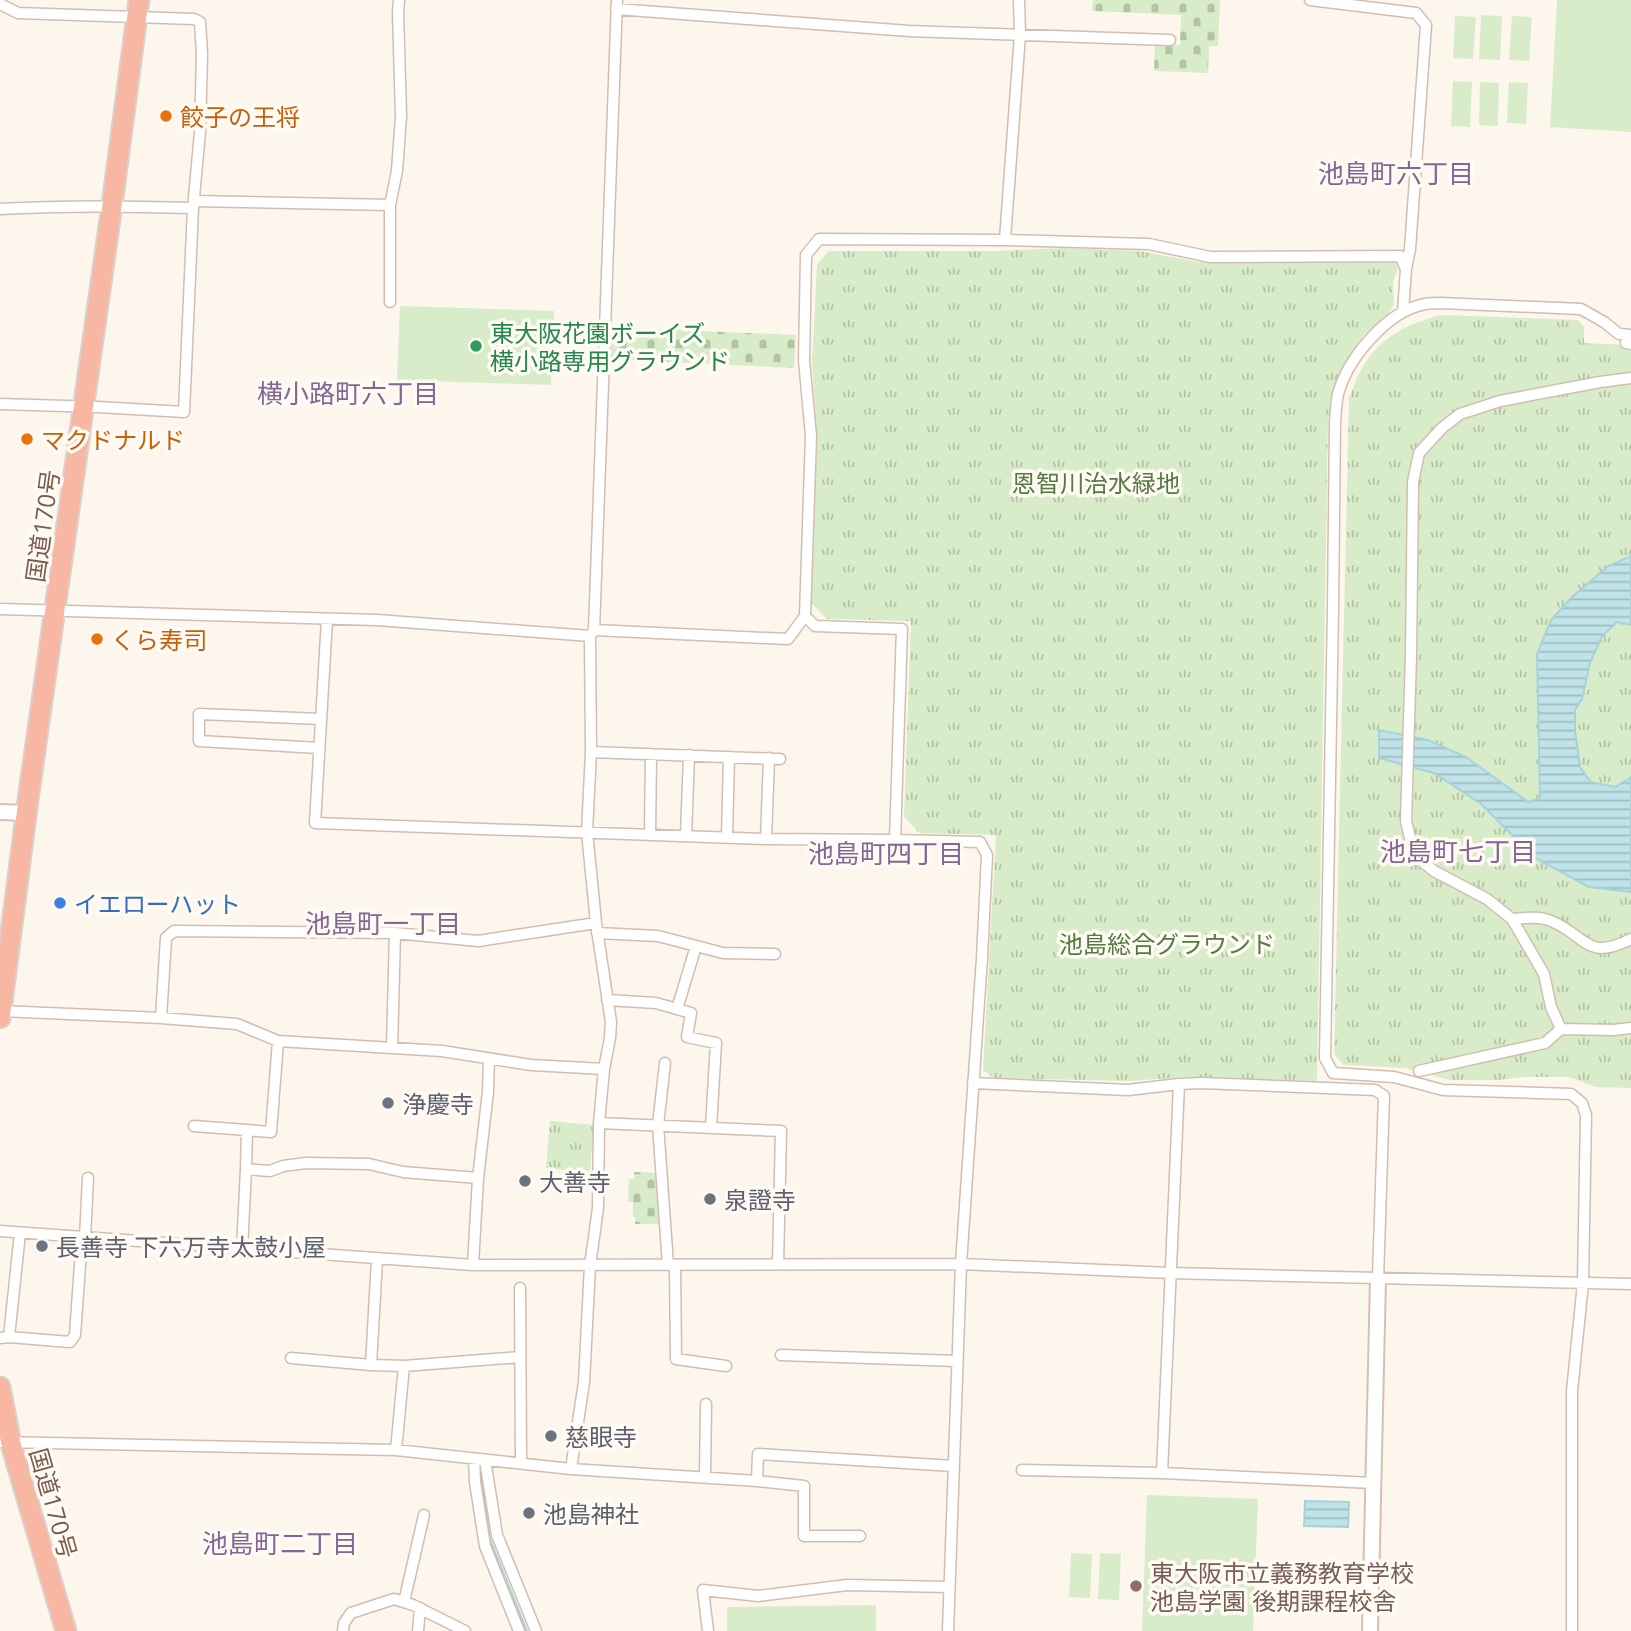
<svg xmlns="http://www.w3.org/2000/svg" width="1631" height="1631" viewBox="0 0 1631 1631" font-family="'Open Sans','Noto Sans JP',sans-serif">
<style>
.grass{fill:url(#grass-tufts)}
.cemetery{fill:url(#cemetery-stones)}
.pitch{fill:#d8ecc9}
.water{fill:url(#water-rules);stroke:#a5d3da;stroke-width:2}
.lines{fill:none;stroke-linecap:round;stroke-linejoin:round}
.stream{stroke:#a5d3da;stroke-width:3.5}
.street-casing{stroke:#d1beb0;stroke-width:13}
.secondary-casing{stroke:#d6c0b0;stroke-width:18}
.highway-casing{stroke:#dad1cd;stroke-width:23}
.street{stroke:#fff;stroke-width:10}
.secondary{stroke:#fff;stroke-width:14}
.highway{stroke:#f7b7a3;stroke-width:19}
.food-dot{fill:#e8710a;stroke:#fffaf3;stroke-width:2.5}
.leisure-dot{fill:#2e9e5b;stroke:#fffaf3;stroke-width:2.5}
.shop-dot{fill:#3f7fe0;stroke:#fffaf3;stroke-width:2.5}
.worship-dot{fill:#6b7280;stroke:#fffaf3;stroke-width:2.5}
.education-dot{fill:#8d6e63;stroke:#fffaf3;stroke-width:2.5}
.labels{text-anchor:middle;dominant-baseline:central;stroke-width:7;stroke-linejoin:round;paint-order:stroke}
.food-label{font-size:24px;fill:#c56008;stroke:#fffaf3;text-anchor:start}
.leisure-label{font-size:24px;fill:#27864d;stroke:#fffaf3;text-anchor:start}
.park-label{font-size:24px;fill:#537a41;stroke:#fffaf3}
.street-label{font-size:24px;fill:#7a5c4d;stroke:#fffaf3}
.shop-label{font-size:24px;fill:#366cbe;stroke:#fffaf3;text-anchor:start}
.worship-label{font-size:24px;fill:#5b616d;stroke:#fffaf3;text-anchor:start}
.education-label{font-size:24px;fill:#785e54;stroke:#fffaf3;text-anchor:start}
.neighbourhood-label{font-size:26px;fill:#846695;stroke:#fffaf3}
</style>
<defs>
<pattern id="grass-tufts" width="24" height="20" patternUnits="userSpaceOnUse" patternTransform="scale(1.75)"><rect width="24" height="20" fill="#d8ecc9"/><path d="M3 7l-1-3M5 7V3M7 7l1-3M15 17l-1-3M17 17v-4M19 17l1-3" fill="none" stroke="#b4c2a5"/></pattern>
<pattern id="cemetery-stones" width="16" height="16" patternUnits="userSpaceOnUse" patternTransform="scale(1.75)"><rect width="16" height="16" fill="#d8ecc9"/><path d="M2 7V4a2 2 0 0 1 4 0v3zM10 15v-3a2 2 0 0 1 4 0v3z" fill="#b4c2a5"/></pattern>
<pattern id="water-rules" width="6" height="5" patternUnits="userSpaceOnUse" patternTransform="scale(1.75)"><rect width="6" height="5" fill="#bfe3e8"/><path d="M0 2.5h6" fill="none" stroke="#a0bbbe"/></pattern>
</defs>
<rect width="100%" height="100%" fill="#fdf6ec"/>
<path class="grass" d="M 1062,248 L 1139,251 L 1199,262 L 1394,261 L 1398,269 L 1393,282 L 1394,305 L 1389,313 L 1364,335 L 1343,366 L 1333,391 L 1328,418 L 1317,1081 L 1186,1077 L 1129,1081 L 994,1078 L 983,1070 L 996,835 L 919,833 L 904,817 L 911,621 L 827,619 L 811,603 L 817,438 L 812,363 L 817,264 L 829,251 L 999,251 Z
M 1441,315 L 1578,320 L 1584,327 L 1584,343 L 1631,345 L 1631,1088 L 1595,1087 L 1569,1077 L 1523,1077 L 1499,1080 L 1449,1080 L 1406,1068 L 1344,1065 L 1334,1054 L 1349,398 C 1353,389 1355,380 1360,372 C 1376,339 1408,323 1441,315 Z
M 550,1121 L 594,1125 L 590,1172 L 546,1168 Z"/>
<path class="cemetery" d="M 1093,0 L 1220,0 L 1218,46 L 1209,46 L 1208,73 L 1154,71 L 1155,45 L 1180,45 L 1181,15 L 1092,11 Z
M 608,327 L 796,335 L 794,368 L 607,359 Z
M 634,1172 L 660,1173 L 663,1224 L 635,1224 L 635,1217 L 633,1217 L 633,1202 L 628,1202 L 629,1179 L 634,1179 Z"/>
<path class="pitch" d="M 1557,0 L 1631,0 L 1631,132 L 1550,127 Z
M 1481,15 L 1502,16 L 1500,60 L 1479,59 Z
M 1455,16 L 1476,17 L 1473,59 L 1453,58 Z
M 1512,16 L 1532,17 L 1529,61 L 1509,60 Z
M 1453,81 L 1472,82 L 1470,127 L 1451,126 Z
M 1480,82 L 1499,83 L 1498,126 L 1479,125 Z
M 1509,82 L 1528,83 L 1526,124 L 1507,123 Z
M 400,306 L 554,311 L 551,385 L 397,380 Z
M 1147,1495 L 1258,1499 L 1253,1631 L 1142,1631 Z
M 1071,1553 L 1092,1554 L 1090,1598 L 1069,1597 Z
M 1100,1553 L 1121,1554 L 1119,1600 L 1098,1599 Z
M 876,1605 L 876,1631 L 727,1631 L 727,1607 Z"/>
<path class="water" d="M 1631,556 L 1631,625 L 1617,622 L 1602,636 L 1590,663 L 1582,699 L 1575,710 L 1575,731 L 1580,767 L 1591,782 L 1615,787 L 1630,778 L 1631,776 L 1631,892 L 1589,887 L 1535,858 L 1481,804 L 1434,773 L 1379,758 L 1379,730 L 1428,740 L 1466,757 L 1528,802 L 1540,798 L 1537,654 L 1551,620 L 1572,597 L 1608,566 Z
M 1305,1501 L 1349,1502 L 1348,1527 L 1304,1526 Z"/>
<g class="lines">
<path class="stream" d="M 480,1472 L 489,1539 L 526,1631"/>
<defs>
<path id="street" d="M 1310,0 L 1416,13 L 1426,25 L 1410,249 L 1406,269 L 1403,312
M 0,4 L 18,13 L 194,19 L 200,22 L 202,54 L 200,132 L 193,208 L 184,412 L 98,407 L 0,404
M 616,9 L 909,31 L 1170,40
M 194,201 L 390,205
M 0,209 C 64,205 128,206 193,208
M 1005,240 L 1020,34 L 1019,0
M 390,302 L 390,205 L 397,171 L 401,116 L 398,12 L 399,0
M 1626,343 L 1631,344
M 0,609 L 377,620 L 590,636
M 805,616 L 815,626 L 902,629 L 895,840 L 980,842 L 987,855 L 982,958 L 961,1264 L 948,1631
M 327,619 L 315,823 L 766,839 L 895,840
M 594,630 L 788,639 L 805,616 L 811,436 L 804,360 L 806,255 L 819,239 L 1005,240 L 1149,244 L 1210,257 L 1400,256 L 1406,269
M 319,748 L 199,741 L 199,714 L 321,719
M 591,752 L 780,759
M 650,835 L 651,754
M 686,836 L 689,755
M 727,837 L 729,757
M 766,839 L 769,758
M 1512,919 C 1525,918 1539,916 1551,921 C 1586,935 1586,962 1631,939
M 597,933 L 658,936 L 723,953 L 775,954
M 607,1000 L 656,1003 L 691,1013 L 687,1037 L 716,1043 L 711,1127
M 677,1009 L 696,946
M 1,1011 L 161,1018 L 237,1024 L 278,1041 L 442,1051 L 531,1065 L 604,1069
M 161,1018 L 166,938 L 174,931 L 395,933 L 478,941 L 596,923
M 1561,1029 L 1551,1007 L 1544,974 L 1512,919 L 1487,899 L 1434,871 L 1420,860 L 1413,850 L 1406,821 L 1411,655 L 1413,482 L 1419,453 L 1442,428 L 1460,414 L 1500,401 L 1600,382 L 1631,378
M 392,1048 L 395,933
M 665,1063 L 658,1125 L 668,1265
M 1419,1071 L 1545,1043 L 1561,1029 L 1613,1030 L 1631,1028
M 973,1083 L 1128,1090 L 1179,1084 L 1201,1083 L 1375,1090 L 1384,1096 L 1378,1278
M 599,1123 L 781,1131 L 778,1264
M 194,1126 L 271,1132 L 278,1041
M 246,1169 L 247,1130
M 0,1231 L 473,1265 L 961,1264 L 1170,1273 L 1631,1284
M 85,1238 L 88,1178
M 242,1250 L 246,1169 L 270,1171 L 283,1166 L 306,1163 L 369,1164 L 403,1172 L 478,1178
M 473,1265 L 478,1178 L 488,1092 L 489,1059
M 675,1265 L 676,1359 L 726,1366
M 520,1288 L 521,1463
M 9,1337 L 20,1233
M 0,1338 L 9,1337 L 70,1342 L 75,1335 L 82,1237
M 781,1355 L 957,1361
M 291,1358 L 371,1365 L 404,1366 L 520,1357
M 371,1365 L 377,1259
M 0,1442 L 396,1450 L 571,1469 L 757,1481 L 758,1454 L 954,1466
M 396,1450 L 404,1366
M 474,1459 L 475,1482 L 485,1546 L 519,1631
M 485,1460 L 497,1535 L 536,1631
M 571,1469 L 584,1382 L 590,1266 L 598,1208 L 599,1123 L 604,1069 L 610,1038 L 611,1022 L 596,923 L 587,832 L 591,752 L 590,636 L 594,630 L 617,0
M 1022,1470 L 1162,1473 L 1373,1483
M 1162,1473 L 1179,1084
M 705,1476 L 706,1404
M 757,1481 L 804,1486 L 804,1536 L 860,1536
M 404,1602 L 424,1515
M 343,1631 L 344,1623 L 351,1613 L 394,1599 L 413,1605 L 465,1631
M 418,1631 L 420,1608
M 708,1631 L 703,1590 L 758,1596 L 847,1585 L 949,1587
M 1572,1631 L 1572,1391 L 1583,1283 L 1586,1115 L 1582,1103 L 1571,1094 L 1443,1090 L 1394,1077 L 1333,1073 L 1325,1058 L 1333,609 L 1335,421 C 1336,412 1336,403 1338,394 C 1348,358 1387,311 1425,304 C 1430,303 1436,303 1441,303 L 1581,309 L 1604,322 L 1619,334 L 1631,335"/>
<path id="secondary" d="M 0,812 L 27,813
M 1370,1631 L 1378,1278"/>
<path id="highway" d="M 0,1018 L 28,800 L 112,205 L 139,0
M 0,1387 L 11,1444 L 66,1631"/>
</defs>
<use href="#street" class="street-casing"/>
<use href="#secondary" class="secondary-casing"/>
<use href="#highway" class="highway-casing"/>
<use href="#street" class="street"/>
<use href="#secondary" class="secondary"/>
<use href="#highway" class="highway"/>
</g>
<g class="food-dot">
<circle cx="166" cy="116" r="7"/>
<circle cx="27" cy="439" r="7"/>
<circle cx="97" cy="639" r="7"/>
</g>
<circle class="leisure-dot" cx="476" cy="346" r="7"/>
<circle class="shop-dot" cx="60" cy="903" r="7"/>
<g class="worship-dot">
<circle cx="388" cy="1103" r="7"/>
<circle cx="525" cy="1181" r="7"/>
<circle cx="710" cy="1199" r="7"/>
<circle cx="42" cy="1246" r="7"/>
<circle cx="551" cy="1436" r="7"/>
<circle cx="529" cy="1513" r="7"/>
</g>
<circle class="education-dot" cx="1136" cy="1586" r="7"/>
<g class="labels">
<g class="food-label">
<text x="180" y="116">餃子の王将</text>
<text x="41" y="439">マクドナルド</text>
<text x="111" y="639">くら寿司</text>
</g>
<g class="leisure-label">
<text x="490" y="332">東大阪花園ボーイズ<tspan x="490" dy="28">横小路専用グラウンド</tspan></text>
</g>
<g class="park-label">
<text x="1096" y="482">恩智川治水緑地</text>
<text x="1167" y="943">池島総合グラウンド</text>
</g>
<g class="street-label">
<text transform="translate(42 526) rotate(-82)">国道170号</text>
<text transform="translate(54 1503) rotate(74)">国道170号</text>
</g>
<g class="shop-label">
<text x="74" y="903">イエローハット</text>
</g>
<g class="worship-label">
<text x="402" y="1103">浄慶寺</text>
<text x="539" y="1181">大善寺</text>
<text x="724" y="1199">泉證寺</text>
<text x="56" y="1246">長善寺 下六万寺太鼓小屋</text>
<text x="565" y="1436">慈眼寺</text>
<text x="543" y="1513">池島神社</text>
</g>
<g class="education-label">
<text x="1150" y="1572">東大阪市立義務教育学校<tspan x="1150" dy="28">池島学園 後期課程校舎</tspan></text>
</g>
<g class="neighbourhood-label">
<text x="1396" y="173">池島町六丁目</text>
<text x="348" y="393">横小路町六丁目</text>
<text x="1458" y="851">池島町七丁目</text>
<text x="886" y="853">池島町四丁目</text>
<text x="383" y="923">池島町一丁目</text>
<text x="280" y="1543">池島町二丁目</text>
</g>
</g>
</svg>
